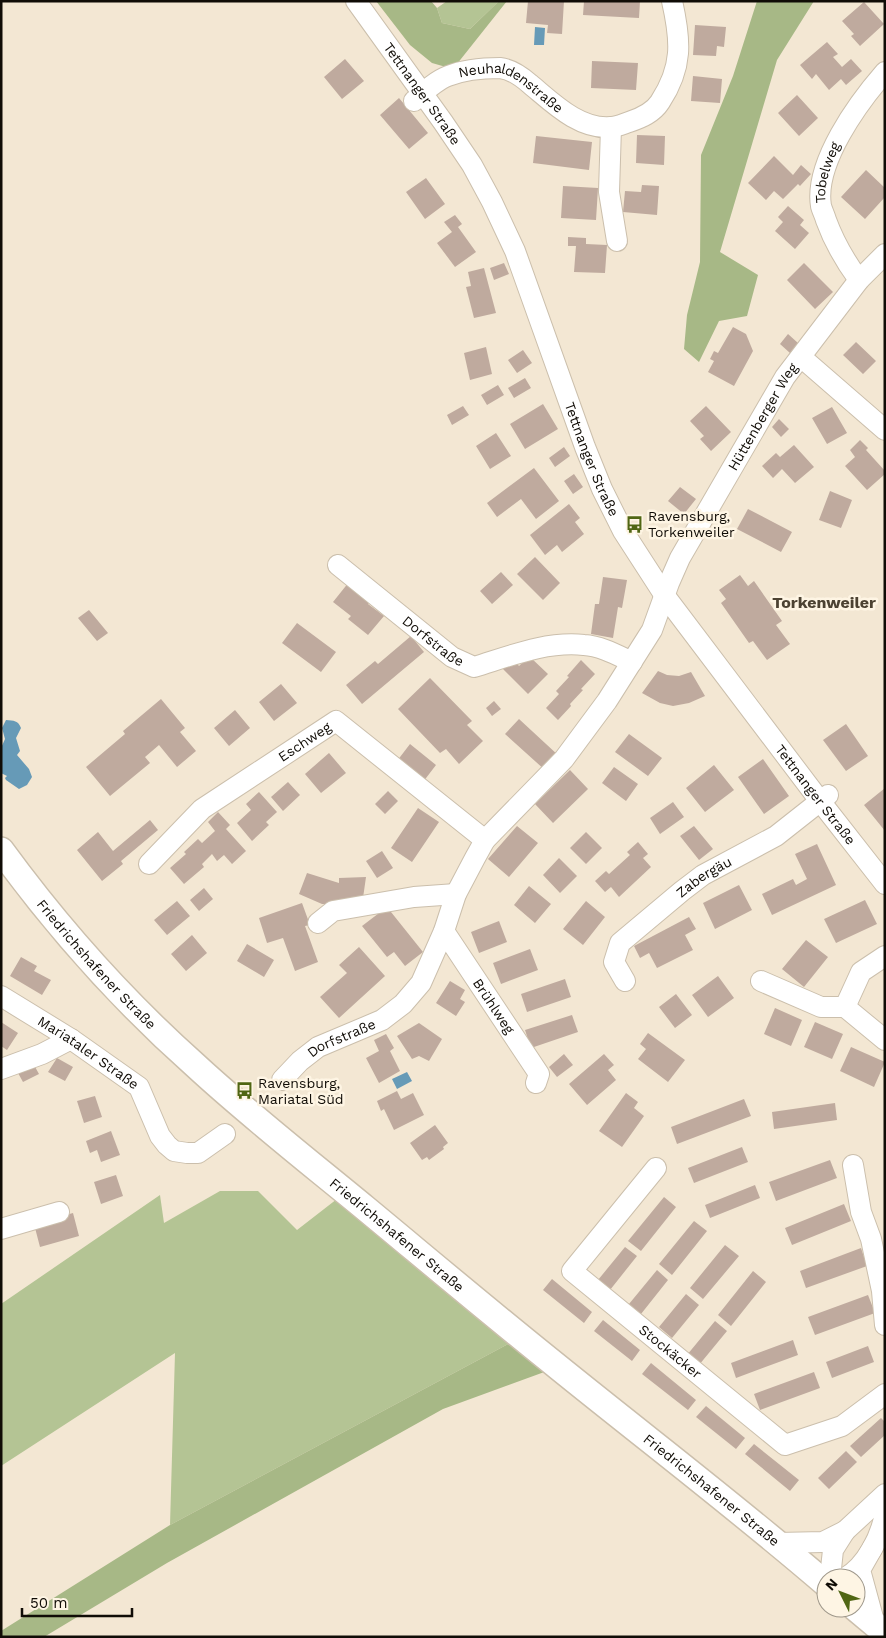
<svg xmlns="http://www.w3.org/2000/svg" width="886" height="1638" viewBox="0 0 886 1638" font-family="'Work Sans',sans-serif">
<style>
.green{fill:#b4c494}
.forest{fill:#a7b886}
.water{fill:#669ab7}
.building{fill:#bfaa9e}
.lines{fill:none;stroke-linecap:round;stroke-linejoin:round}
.minor-casing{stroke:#cbbfac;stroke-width:22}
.major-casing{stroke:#cbbfac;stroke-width:28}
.minor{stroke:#fff;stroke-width:20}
.major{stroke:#fff;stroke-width:25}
.labels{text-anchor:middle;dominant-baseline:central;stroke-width:5;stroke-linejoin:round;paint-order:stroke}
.street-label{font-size:14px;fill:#100c06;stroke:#fef5e4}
.poi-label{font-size:14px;fill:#100c06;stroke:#fef5e4;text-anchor:start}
.quarter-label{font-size:16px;font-weight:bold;fill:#4c4232;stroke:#fef5e4}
</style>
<rect width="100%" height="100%" fill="#f3e7d3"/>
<path class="green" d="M 447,1 L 499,1 L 470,29 L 442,23 L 437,8 Z
M 220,1191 L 258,1191 L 297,1230 L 346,1192 L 521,1337 L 170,1525 L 175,1353 L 1,1466 L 1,1304 L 160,1195 L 164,1223 Z"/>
<path class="forest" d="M 376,1 L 431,1 L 437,8 L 442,23 L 470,29 L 499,1 L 507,1 L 453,69 L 432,63 L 410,45 Z
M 757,1 L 814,1 L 777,60 L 720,252 L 758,275 L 747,316 L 719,321 L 699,362 L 684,349 L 687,315 L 700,262 L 701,155 L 733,76 Z
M 521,1337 L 558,1367 L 443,1409 L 167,1563 L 44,1637 L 1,1637 L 1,1631 L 170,1525 Z"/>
<path class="water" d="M 535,27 L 545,28 L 544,45 L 534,45 Z
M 6,720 C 14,721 18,720 21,728 L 16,738 L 20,751 L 17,755 L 29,769 L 32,777 L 27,785 L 19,789 L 6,780 L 5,778 L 7,776 L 1,773 L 1,748 L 5,739 L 2,728 Z
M 407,1072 L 412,1081 L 397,1089 L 392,1079 Z"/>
<path class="building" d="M 528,1 L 564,1 L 562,34 L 547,33 L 548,25 L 526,23 Z
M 584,1 L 640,1 L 639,18 L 583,15 Z
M 864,2 L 884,24 L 860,46 L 851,36 L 854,34 L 842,21 Z
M 695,25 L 726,27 L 724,47 L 717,46 L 716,56 L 693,55 Z
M 827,42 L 838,54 L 833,57 L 842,67 L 851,59 L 862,71 L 846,85 L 841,79 L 829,90 L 816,74 L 812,79 L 800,65 Z
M 345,59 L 364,81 L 342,99 L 324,77 Z
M 592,61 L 638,63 L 636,90 L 591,88 Z
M 693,76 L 722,79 L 720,103 L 691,101 Z
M 797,95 L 818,118 L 799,136 L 778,113 Z
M 399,98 L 428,133 L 409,149 L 380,115 Z
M 637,135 L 665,136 L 664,165 L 636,163 Z
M 536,136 L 592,142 L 589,170 L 533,163 Z
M 774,156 L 793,175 L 801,165 L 811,174 L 800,186 L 798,184 L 783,199 L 774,191 L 766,200 L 748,183 Z
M 866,170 L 885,188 L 885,197 L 865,219 L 841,197 Z
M 426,178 L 445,204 L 425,219 L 406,192 Z
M 642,185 L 659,186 L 657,215 L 623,212 L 625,191 L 641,192 Z
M 563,186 L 598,188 L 596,220 L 561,218 Z
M 788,206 L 804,220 L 800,225 L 809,233 L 795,249 L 775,231 L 783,222 L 778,217 Z
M 455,215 L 462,224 L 458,227 L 476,252 L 455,267 L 437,243 L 452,232 L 444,222 Z
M 568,237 L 586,238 L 586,244 L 607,245 L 605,273 L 574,272 L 576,246 L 568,246 Z
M 504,263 L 509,274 L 494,280 L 490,268 Z
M 804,263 L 833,292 L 815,309 L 787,280 Z
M 484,268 L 496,313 L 474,318 L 466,287 L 471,286 L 468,272 Z
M 733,327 L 746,334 L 753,351 L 734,386 L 708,372 L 714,361 L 710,359 L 714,351 L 718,353 Z
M 788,334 L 798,343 L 790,353 L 780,344 Z
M 856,342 L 876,361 L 863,374 L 843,355 Z
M 486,347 L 492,374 L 470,380 L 464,353 Z
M 523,350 L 532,363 L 517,373 L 508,360 Z
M 525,378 L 531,388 L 514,398 L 508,388 Z
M 498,385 L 504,395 L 487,405 L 481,395 Z
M 543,404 L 558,429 L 525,449 L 510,424 Z
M 463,406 L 469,415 L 452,425 L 447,415 Z
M 706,406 L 731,432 L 711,451 L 700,439 L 704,436 L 690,421 Z
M 832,407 L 847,433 L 827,444 L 812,418 Z
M 779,419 L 789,429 L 781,437 L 772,427 Z
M 496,433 L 511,456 L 490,469 L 476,446 Z
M 860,440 L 868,448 L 866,450 L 885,471 L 885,474 L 867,490 L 845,466 L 855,457 L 850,450 Z
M 794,445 L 814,467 L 795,483 L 782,469 L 773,478 L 762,466 L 776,453 L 780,457 Z
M 564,447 L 570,456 L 555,467 L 549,458 Z
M 534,468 L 559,501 L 536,519 L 521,499 L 497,517 L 487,503 Z
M 574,474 L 583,487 L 573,494 L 564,481 Z
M 680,487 L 696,499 L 684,514 L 668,501 Z
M 830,491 L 852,500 L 841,528 L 819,520 Z
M 569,504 L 580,518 L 575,522 L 584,534 L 562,552 L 557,545 L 545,555 L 530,535 Z
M 748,509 L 792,532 L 781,552 L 737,529 Z
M 535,557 L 560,583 L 543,600 L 517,574 Z
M 501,572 L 513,585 L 492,604 L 480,591 Z
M 740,575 L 748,586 L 754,581 L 782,621 L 776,625 L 790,644 L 767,660 L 753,641 L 749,643 L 721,603 L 726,599 L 719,590 Z
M 603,577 L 627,580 L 622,608 L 618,607 L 613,638 L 591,634 L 595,604 L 599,604 Z
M 349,582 L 371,600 L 368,604 L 384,616 L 368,635 L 348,619 L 351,616 L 333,602 Z
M 89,610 L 108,633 L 97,641 L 78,618 Z
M 297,623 L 336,652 L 321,672 L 282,643 Z
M 411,636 L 424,652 L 362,704 L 346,685 L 375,661 L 378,664 Z
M 529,656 L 548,674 L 528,694 L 503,669 L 513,659 L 519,666 Z
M 581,660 L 595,674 L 581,689 L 583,690 L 570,704 L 571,706 L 558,720 L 546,708 L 559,694 L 556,691 L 569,677 L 567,676 Z
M 658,671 L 667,675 L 679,676 L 691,672 L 705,696 L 689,703 L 673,706 L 660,703 L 642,693 Z
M 430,678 L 472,721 L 467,725 L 483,741 L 459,764 L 446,749 L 440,753 L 398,709 Z
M 281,684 L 297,703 L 274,721 L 259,702 Z
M 161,699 L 185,728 L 180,732 L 196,751 L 177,767 L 159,745 L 145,757 L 150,763 L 110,796 L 86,767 L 125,734 L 123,731 Z
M 494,701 L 501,709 L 492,716 L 486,708 Z
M 235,710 L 250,728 L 229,746 L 214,728 Z
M 519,719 L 559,756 L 546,771 L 505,734 Z
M 846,724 L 868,756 L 846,771 L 823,740 Z
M 629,734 L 662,758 L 648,776 L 615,752 Z
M 410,744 L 436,765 L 423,782 L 397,761 Z
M 329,753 L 346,773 L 321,793 L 305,774 Z
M 763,759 L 789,796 L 764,814 L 738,777 Z
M 714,765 L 734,790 L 705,812 L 686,788 Z
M 614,767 L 638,784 L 626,801 L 602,783 Z
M 570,770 L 588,789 L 553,823 L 535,804 Z
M 288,782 L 300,795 L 283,811 L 271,797 Z
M 885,788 L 885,831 L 864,805 Z
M 388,791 L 398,801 L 385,814 L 375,804 Z
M 259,792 L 277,812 L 266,822 L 269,825 L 252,841 L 237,823 L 251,810 L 246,804 Z
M 673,802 L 684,817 L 660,834 L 650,818 Z
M 418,808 L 439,822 L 412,862 L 391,848 Z
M 218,812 L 230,825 L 226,829 L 246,851 L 232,864 L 224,855 L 217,861 L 212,854 L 202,864 L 204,867 L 184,884 L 170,868 L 186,854 L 184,852 L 198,839 L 202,843 L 215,831 L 208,822 Z
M 150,820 L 158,830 L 121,861 L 123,864 L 102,881 L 77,850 L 98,832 L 113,851 Z
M 517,826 L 538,843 L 509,877 L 488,859 Z
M 694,826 L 713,849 L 699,860 L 680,836 Z
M 586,832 L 602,848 L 586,864 L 570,848 Z
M 638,842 L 648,854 L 643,858 L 651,867 L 619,897 L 611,887 L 605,892 L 595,881 L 606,871 L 609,874 L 630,855 L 627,852 Z
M 817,844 L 836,885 L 772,915 L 762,894 L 793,879 L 796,885 L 807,879 L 795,854 Z
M 382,851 L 393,868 L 377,878 L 366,861 Z
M 559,858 L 577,876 L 560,893 L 543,875 Z
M 307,873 L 339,883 L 339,878 L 366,877 L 363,898 L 336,900 L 335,904 L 322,904 L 299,894 Z
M 739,885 L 752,910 L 715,929 L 703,903 Z
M 529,886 L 551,904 L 535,923 L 514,905 Z
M 204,888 L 213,899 L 199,911 L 190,900 Z
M 865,900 L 877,924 L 836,943 L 824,919 Z
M 177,901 L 190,916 L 167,935 L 154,920 Z
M 586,901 L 605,917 L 583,945 L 563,929 Z
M 302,903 L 310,925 L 305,926 L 318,962 L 295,971 L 283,938 L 267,943 L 259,918 Z
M 387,907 L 423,952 L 405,966 L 394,952 L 387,957 L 362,926 Z
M 689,917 L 696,929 L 685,935 L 693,950 L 657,968 L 649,953 L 640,958 L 634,946 Z
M 499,921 L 507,942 L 479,953 L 471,932 Z
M 192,935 L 207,953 L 186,971 L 171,954 Z
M 806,940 L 828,957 L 804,987 L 782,969 Z
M 247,944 L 274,960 L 264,977 L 237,961 Z
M 359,947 L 385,976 L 339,1018 L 320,997 L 347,973 L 339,965 Z
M 530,949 L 538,970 L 501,984 L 493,963 Z
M 21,957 L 37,966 L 34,971 L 51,980 L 42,995 L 10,976 Z
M 718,976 L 734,998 L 708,1017 L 692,995 Z
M 565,979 L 571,997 L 527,1012 L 521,994 Z
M 450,981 L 465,990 L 460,999 L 465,1002 L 456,1016 L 436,1003 Z
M 676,994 L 692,1015 L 675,1028 L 659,1007 Z
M 775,1008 L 802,1020 L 791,1046 L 764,1034 Z
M 572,1015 L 578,1032 L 531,1048 L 525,1030 Z
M 1,1022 L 18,1033 L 7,1050 L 1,1046 Z
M 815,1022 L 843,1034 L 832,1059 L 804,1047 Z
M 419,1023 L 442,1039 L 429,1061 L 419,1056 L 412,1059 L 397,1036 Z
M 648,1033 L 685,1060 L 668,1082 L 638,1059 L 646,1049 L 640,1044 Z
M 386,1034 L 394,1048 L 390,1051 L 400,1071 L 379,1083 L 366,1058 L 379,1051 L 374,1040 Z
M 851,1047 L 885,1062 L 874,1087 L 840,1071 Z
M 564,1054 L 573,1065 L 557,1077 L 549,1067 Z
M 604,1054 L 614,1065 L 608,1070 L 616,1080 L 587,1105 L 569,1084 Z
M 57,1058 L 73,1067 L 65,1081 L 48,1072 Z
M 34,1065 L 39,1074 L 23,1082 L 18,1073 Z
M 397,1091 L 401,1099 L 413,1093 L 424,1115 L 394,1130 L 384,1109 L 381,1111 L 377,1101 Z
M 626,1093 L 638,1102 L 634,1108 L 644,1116 L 622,1147 L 599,1131 Z
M 95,1096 L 102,1117 L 84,1123 L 77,1101 Z
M 744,1099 L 751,1116 L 677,1144 L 671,1127 Z
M 835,1103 L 837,1120 L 774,1129 L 772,1112 Z
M 435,1125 L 448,1143 L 443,1147 L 444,1149 L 429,1160 L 427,1157 L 422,1160 L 410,1143 Z
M 111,1131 L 120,1155 L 101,1162 L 97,1150 L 90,1153 L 86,1141 Z
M 742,1147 L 748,1162 L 694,1183 L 688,1168 Z
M 830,1160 L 837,1178 L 776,1201 L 769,1182 Z
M 116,1175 L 123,1196 L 101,1204 L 94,1182 Z
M 755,1185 L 760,1198 L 710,1218 L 705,1205 Z
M 664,1197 L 676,1207 L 641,1251 L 628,1241 Z
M 844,1204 L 851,1221 L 792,1245 L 785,1228 Z
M 73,1213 L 79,1236 L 40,1247 L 34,1224 Z
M 694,1221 L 707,1231 L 672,1275 L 659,1264 Z
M 725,1245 L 739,1256 L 703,1299 L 690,1288 Z
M 625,1247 L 637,1256 L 610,1290 L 598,1280 Z
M 861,1248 L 867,1266 L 806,1288 L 800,1271 Z
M 657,1270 L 668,1280 L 641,1314 L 629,1304 Z
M 753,1271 L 766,1282 L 731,1326 L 718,1315 Z
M 552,1279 L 592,1312 L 584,1323 L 543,1290 Z
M 686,1294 L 699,1305 L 672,1338 L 659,1327 Z
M 868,1295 L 875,1313 L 815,1335 L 808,1317 Z
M 603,1320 L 640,1350 L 632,1361 L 594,1331 Z
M 715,1321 L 727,1331 L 699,1365 L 687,1355 Z
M 793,1340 L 798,1355 L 736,1378 L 731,1363 Z
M 868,1346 L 874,1362 L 832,1378 L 826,1362 Z
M 651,1363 L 696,1400 L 688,1410 L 642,1374 Z
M 814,1372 L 820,1388 L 760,1410 L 754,1394 Z
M 706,1406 L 745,1438 L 736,1449 L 696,1417 Z
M 881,1418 L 885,1422 L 885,1435 L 861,1457 L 850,1446 Z
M 754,1444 L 799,1480 L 790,1491 L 745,1454 Z
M 846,1451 L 857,1462 L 829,1489 L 818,1478 Z"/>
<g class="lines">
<defs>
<g id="minor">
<path id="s1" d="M 356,1 L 443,122 L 472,165 L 492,202 L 515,251 L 585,447 L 602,489 L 623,531 L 665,596 L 820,801 L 885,884"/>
<path id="s2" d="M 414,101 C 424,92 435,81 448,76 C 463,70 484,68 500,68 C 510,69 522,77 530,84 C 552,102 579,130 611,127 C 617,127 623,124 629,122 C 641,118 653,113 660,102 C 683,67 681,41 672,1"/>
<path d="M 611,127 L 609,192 L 617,241"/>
<path id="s3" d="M 859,280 C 845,261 834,242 826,220 C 825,216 822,210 821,206 C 814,163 858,103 885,72"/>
<path d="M 801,357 L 885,430"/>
<path id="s4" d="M 338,565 L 452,657 L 474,667 C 510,656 546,641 584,645 C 601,646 617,655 632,662"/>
<path id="s5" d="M 149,864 L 202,809 L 336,721 L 485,840"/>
<path d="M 318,923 L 333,911 L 414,897 L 456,894"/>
<path id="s6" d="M 444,931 L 539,1074 L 536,1083"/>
<path d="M 885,956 L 861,972 L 845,1007 L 885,1040"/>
<path id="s7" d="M 625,981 L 614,962 L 620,943 L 682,891 L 703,875 L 776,836 L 828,795"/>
<path d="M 761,981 L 821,1007 L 845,1007"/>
<path id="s8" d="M 1,996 L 71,1039 L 139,1087 L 160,1136 L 167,1145 L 174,1151 L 187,1153 L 198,1153 L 225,1134"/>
<path d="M 1,1069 L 42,1054 L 71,1039"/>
<path id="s9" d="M 282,1080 L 300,1061 L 318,1047 L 382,1020 L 403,1004 L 421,983 L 444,931 L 456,894 L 475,858 L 485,840 L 564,759 L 607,701 L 652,630 L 669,583 L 680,558 L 785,377 L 859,280 L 885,254"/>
<path d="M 853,1165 L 861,1212 L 871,1239 L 882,1291 L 885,1325"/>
<path id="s10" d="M 656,1168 L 572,1271 L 785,1445 L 842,1426 L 885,1394"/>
<path d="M 1,1229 L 59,1212"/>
<path d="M 778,1543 L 823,1542 L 845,1531"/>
<path d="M 873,1547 L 860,1570 L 875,1625"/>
<path d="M 830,1578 L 833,1550 L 845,1531 L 885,1494"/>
<path d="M 845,1578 C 866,1566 881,1537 885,1513"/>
</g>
<g id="major">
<path id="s11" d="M 1,850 C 58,928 123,1001 195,1065 C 249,1115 308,1161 365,1208 C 429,1261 493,1315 558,1367 C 647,1439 739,1509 826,1584"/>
<path d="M 855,1608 L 885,1633"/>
</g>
</defs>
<use href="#minor" class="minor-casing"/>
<use href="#major" class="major-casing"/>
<use href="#minor" class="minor"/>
<use href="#major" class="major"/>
</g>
<defs>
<symbol id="bus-bare" viewBox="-9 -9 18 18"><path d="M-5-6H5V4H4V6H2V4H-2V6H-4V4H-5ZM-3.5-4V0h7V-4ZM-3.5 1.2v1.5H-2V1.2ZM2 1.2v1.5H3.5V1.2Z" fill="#506614" stroke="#fef5e4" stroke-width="2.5" paint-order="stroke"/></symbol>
</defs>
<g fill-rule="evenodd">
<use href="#bus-bare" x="622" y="512" width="25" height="25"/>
<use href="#bus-bare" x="232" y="1078" width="25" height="25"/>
</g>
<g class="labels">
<g class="street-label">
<text stroke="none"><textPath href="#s1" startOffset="114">Tettnanger Straße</textPath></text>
<text stroke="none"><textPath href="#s2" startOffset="112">Neuhaldenstraße</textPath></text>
<text stroke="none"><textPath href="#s3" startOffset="118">Tobelweg</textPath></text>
<text stroke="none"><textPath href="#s9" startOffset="840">Hüttenberger Weg</textPath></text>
<text stroke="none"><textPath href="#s1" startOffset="519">Tettnanger Straße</textPath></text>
<text stroke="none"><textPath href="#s4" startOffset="122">Dorfstraße</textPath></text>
<text stroke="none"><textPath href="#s5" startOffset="199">Eschweg</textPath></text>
<text stroke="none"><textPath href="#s1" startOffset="924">Tettnanger Straße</textPath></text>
<text stroke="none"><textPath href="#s7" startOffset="149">Zabergäu</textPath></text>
<text stroke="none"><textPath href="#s11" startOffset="149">Friedrichshafener Straße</textPath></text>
<text stroke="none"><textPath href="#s6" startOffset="90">Brühlweg</textPath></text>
<text stroke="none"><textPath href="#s9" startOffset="74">Dorfstraße</textPath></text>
<text stroke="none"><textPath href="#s8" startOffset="104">Mariataler Straße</textPath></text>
<text stroke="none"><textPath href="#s11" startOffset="554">Friedrichshafener Straße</textPath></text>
<text stroke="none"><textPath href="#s10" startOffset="260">Stockäcker</textPath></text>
<text stroke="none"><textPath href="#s11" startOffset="959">Friedrichshafener Straße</textPath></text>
</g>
<g class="poi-label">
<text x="648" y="516">Ravensburg,<tspan x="648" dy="16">Torkenweiler</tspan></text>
<text x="258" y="1083">Ravensburg,<tspan x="258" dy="16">Mariatal Süd</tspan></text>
</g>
<g class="quarter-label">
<text x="824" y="602">Torkenweiler</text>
</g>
</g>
<rect width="886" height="1638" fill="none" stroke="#100c06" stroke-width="5"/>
<g transform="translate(841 1593) rotate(312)"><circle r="24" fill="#fef5e4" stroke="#9f988b"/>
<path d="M0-4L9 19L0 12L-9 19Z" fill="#506614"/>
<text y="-8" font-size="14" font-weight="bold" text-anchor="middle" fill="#100c06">N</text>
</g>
<path d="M22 1608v8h110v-8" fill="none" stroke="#100c06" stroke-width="2.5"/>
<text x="30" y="1608" font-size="15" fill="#100c06" stroke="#fef5e4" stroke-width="4" paint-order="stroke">50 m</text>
</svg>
